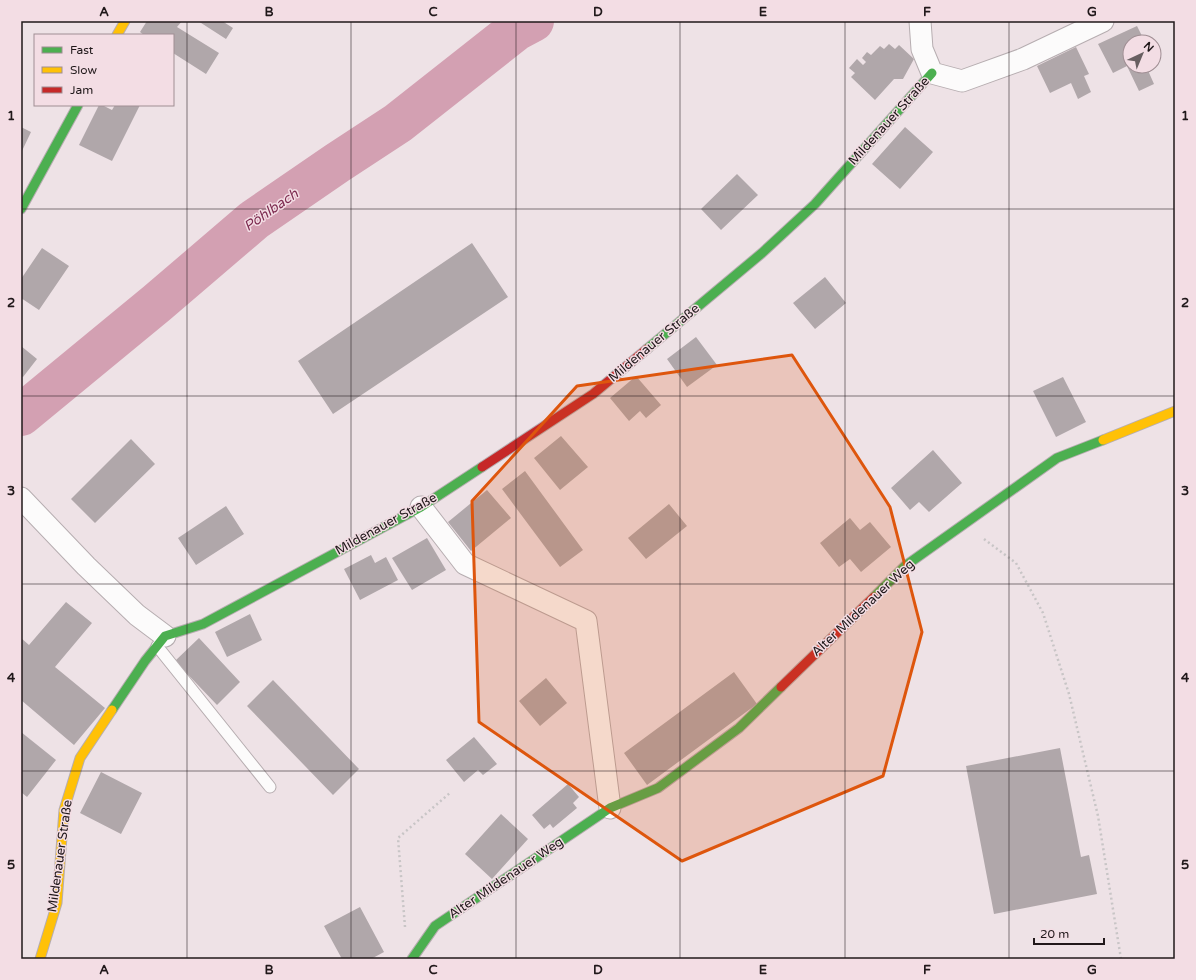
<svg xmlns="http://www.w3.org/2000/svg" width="1196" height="980" viewBox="0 0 1196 980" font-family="'Varela Round',sans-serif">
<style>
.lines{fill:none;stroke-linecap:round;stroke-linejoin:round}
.river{stroke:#d3a0b2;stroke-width:42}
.building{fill:#b0a7aa}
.lane-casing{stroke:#b6adb0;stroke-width:13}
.street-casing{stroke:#b6adb0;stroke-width:23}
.fast-casing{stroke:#b6adb0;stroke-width:11}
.slow-casing{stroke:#b6adb0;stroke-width:11}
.jam-casing{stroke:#b6adb0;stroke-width:11}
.path{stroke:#c8c5c6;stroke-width:2.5;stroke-dasharray:2 3;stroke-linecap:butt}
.lane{stroke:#fcfbfb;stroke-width:11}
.street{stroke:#fcfbfb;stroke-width:21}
.fast{stroke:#4caf50;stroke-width:9}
.slow{stroke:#ffc107;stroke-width:9}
.jam{stroke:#c62828;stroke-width:9}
.marked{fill:#de560d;fill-opacity:0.2;stroke:#de560d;stroke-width:3;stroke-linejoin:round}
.grid{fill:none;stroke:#20181a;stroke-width:1;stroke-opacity:0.55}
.labels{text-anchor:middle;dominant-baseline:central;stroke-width:3;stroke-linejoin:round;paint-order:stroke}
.street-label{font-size:13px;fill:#20181a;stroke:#f3dde4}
.water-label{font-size:14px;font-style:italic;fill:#7d2b50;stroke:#f3dde4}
.neatline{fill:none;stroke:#20181a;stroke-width:1.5}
.grid-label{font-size:13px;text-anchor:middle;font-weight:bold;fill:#20181a}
</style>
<rect width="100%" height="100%" fill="#eee2e6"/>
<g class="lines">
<path class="river" d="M 21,415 L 157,303 L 254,220 L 337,163 L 398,123 L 516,30 L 533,21"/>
</g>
<path class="building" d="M 147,21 L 182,21 L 177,27 L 219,53 L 206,74 L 173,53 L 173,35 L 144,35 L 140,32 Z
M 198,21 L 222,21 L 233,28 L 226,39 Z
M 1137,26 L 1145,42 L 1130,42 L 1130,66 L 1146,66 L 1154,84 L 1139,91 L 1127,66 L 1113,73 L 1098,44 Z
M 889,44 L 895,49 L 899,45 L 914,59 L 903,79 L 894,79 L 875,100 L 851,77 L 855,73 L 849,68 L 857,59 L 863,65 L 866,62 L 862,58 L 867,52 L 871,55 L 880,46 L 884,49 Z
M 1076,47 L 1089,74 L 1084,76 L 1091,92 L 1078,99 L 1071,83 L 1050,93 L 1037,66 Z
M 99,105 L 102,105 L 112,110 L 115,105 L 140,105 L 112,161 L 79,145 Z
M 21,127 L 31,132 L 21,153 Z
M 905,127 L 933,152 L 900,189 L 872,164 Z
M 737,174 L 758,195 L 721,230 L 701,209 Z
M 472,243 L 508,297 L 333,414 L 298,361 Z
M 42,248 L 69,266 L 39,310 L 21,298 L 21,279 Z
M 825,277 L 846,303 L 815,329 L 793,303 Z
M 696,337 L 717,365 L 687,387 L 667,359 Z
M 21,346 L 37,359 L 23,377 L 21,376 Z
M 636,376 L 661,405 L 646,418 L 640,411 L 629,421 L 610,398 Z
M 1063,377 L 1086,422 L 1056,437 L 1033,391 Z
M 561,436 L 588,467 L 560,490 L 534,458 Z
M 131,439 L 155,464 L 95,523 L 71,499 Z
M 933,450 L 962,483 L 929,512 L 919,502 L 910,510 L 891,488 Z
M 525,471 L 583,550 L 560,567 L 502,489 Z
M 487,490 L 511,518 L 471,551 L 448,522 Z
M 669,504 L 687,526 L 646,559 L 628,538 Z
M 226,506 L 244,534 L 196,565 L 178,538 Z
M 850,518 L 860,530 L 870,522 L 891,547 L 861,572 L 850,559 L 839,567 L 820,543 Z
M 427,538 L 446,570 L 412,590 L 392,558 Z
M 371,555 L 375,563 L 386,557 L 398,580 L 360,600 L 344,569 Z
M 66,602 L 92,623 L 55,667 L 105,708 L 74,745 L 21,700 L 21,638 L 29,645 Z
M 250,614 L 262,640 L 227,657 L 215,632 Z
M 199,638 L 240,682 L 217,705 L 175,661 Z
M 734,672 L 757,704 L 647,785 L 624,753 Z
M 546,678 L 567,703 L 540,726 L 519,701 Z
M 273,680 L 359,769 L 333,795 L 247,706 Z
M 21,732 L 56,760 L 27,797 L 21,792 Z
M 474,737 L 497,764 L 483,775 L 478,770 L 464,782 L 446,760 Z
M 1060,748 L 1081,857 L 1089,855 L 1097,894 L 994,914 L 966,766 Z
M 101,772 L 142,793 L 121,834 L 80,813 Z
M 568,784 L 579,797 L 573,803 L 577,808 L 553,828 L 550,824 L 544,829 L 532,815 Z
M 501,814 L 528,839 L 492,879 L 465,854 Z
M 360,907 L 384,952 L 371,959 L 342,959 L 324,926 Z"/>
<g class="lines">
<defs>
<path id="lane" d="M 157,646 L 270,787"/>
<path id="street" d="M 920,21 L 922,49 L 932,73 L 962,81 L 1023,59 L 1103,21
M 21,498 L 86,566 L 137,615 L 165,636
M 421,507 L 465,564 L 586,621 L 610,808"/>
<path id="fast" d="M 21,209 L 78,105
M 647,349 L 762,253 L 815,204 L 932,73
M 874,597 L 905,566 L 1057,458 L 1103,440
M 112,710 L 145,661 L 165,636 L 203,624 L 421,507 L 482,467
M 412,959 L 435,926 L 610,808 L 658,788 L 739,728 L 781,687"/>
<path id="slow" d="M 117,35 L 125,21
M 1103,440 L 1175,411
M 40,959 L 57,903 L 64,810 L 80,758 L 112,710"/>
<path id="jam" d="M 482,467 L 593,394 L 647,349
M 781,687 L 874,597"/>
</defs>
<use href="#lane" class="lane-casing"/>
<use href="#street" class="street-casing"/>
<use href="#fast" class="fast-casing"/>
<use href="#slow" class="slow-casing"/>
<use href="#jam" class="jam-casing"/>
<path class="path" d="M 984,539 L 1016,563 L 1043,613 L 1069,694 L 1098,816 L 1121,959
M 405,927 L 398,838 L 451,792"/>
<use href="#lane" class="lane"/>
<use href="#street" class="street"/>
<use href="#fast" class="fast"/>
<use href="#slow" class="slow"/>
<use href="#jam" class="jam"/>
</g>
<path class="marked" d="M 792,355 L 890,507 L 922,632 L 883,776 L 682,861 L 479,722 L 472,501 L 577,386 Z"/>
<path class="grid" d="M 187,21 L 187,959M 351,21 L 351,959M 516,21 L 516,959M 680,21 L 680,959M 845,21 L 845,959M 1009,21 L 1009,959M 21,209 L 1175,209M 21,396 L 1175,396M 21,584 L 1175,584M 21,771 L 1175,771"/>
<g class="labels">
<g class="street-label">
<text transform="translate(889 121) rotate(-48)">Mildenauer Straße</text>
<text transform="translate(654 343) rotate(-40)">Mildenauer Straße</text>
<text transform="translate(386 524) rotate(-29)">Mildenauer Straße</text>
<text transform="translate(863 608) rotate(-43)">Alter Mildenauer Weg</text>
<text transform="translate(60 856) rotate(-82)">Mildenauer Straße</text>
<text transform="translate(506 878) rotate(-34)">Alter Mildenauer Weg</text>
</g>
<g class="water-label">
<text transform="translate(271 210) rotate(-35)">Pöhlbach</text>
</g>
</g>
<rect width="1196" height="980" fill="none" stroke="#f3dde4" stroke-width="44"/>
<rect x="34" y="34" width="140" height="72" fill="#f3dde4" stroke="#9f8e93"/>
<rect x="42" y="47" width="20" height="6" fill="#4caf50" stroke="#9f8e93"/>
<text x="70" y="54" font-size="12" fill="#20181a">Fast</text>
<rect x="42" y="67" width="20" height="6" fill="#ffc107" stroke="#9f8e93"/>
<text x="70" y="74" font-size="12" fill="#20181a">Slow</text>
<rect x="42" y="87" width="20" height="6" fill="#c62828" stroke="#9f8e93"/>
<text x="70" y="94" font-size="12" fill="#20181a">Jam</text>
<g transform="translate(1142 54) rotate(44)"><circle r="19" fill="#f3dde4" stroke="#9f8e93"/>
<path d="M0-3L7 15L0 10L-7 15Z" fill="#685f61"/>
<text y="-6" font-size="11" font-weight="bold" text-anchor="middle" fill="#20181a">N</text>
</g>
<path d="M1034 938v6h70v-6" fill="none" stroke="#20181a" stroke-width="2"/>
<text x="1040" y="938" font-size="12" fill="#20181a" stroke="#f3dde4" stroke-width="3" paint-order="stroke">20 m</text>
<rect x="22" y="22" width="1152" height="936" class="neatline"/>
<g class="grid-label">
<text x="104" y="16">A</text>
<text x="269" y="16">B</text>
<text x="433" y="16">C</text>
<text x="598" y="16">D</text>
<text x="763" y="16">E</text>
<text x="927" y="16">F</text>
<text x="1092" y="16">G</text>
<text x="11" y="120">1</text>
<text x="1185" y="120">1</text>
<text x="11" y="307">2</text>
<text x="1185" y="307">2</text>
<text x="11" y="495">3</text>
<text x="1185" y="495">3</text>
<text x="11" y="682">4</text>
<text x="1185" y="682">4</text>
<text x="11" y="869">5</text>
<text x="1185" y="869">5</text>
<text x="104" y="974">A</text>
<text x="269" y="974">B</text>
<text x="433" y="974">C</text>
<text x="598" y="974">D</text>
<text x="763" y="974">E</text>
<text x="927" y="974">F</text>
<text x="1092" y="974">G</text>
</g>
</svg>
